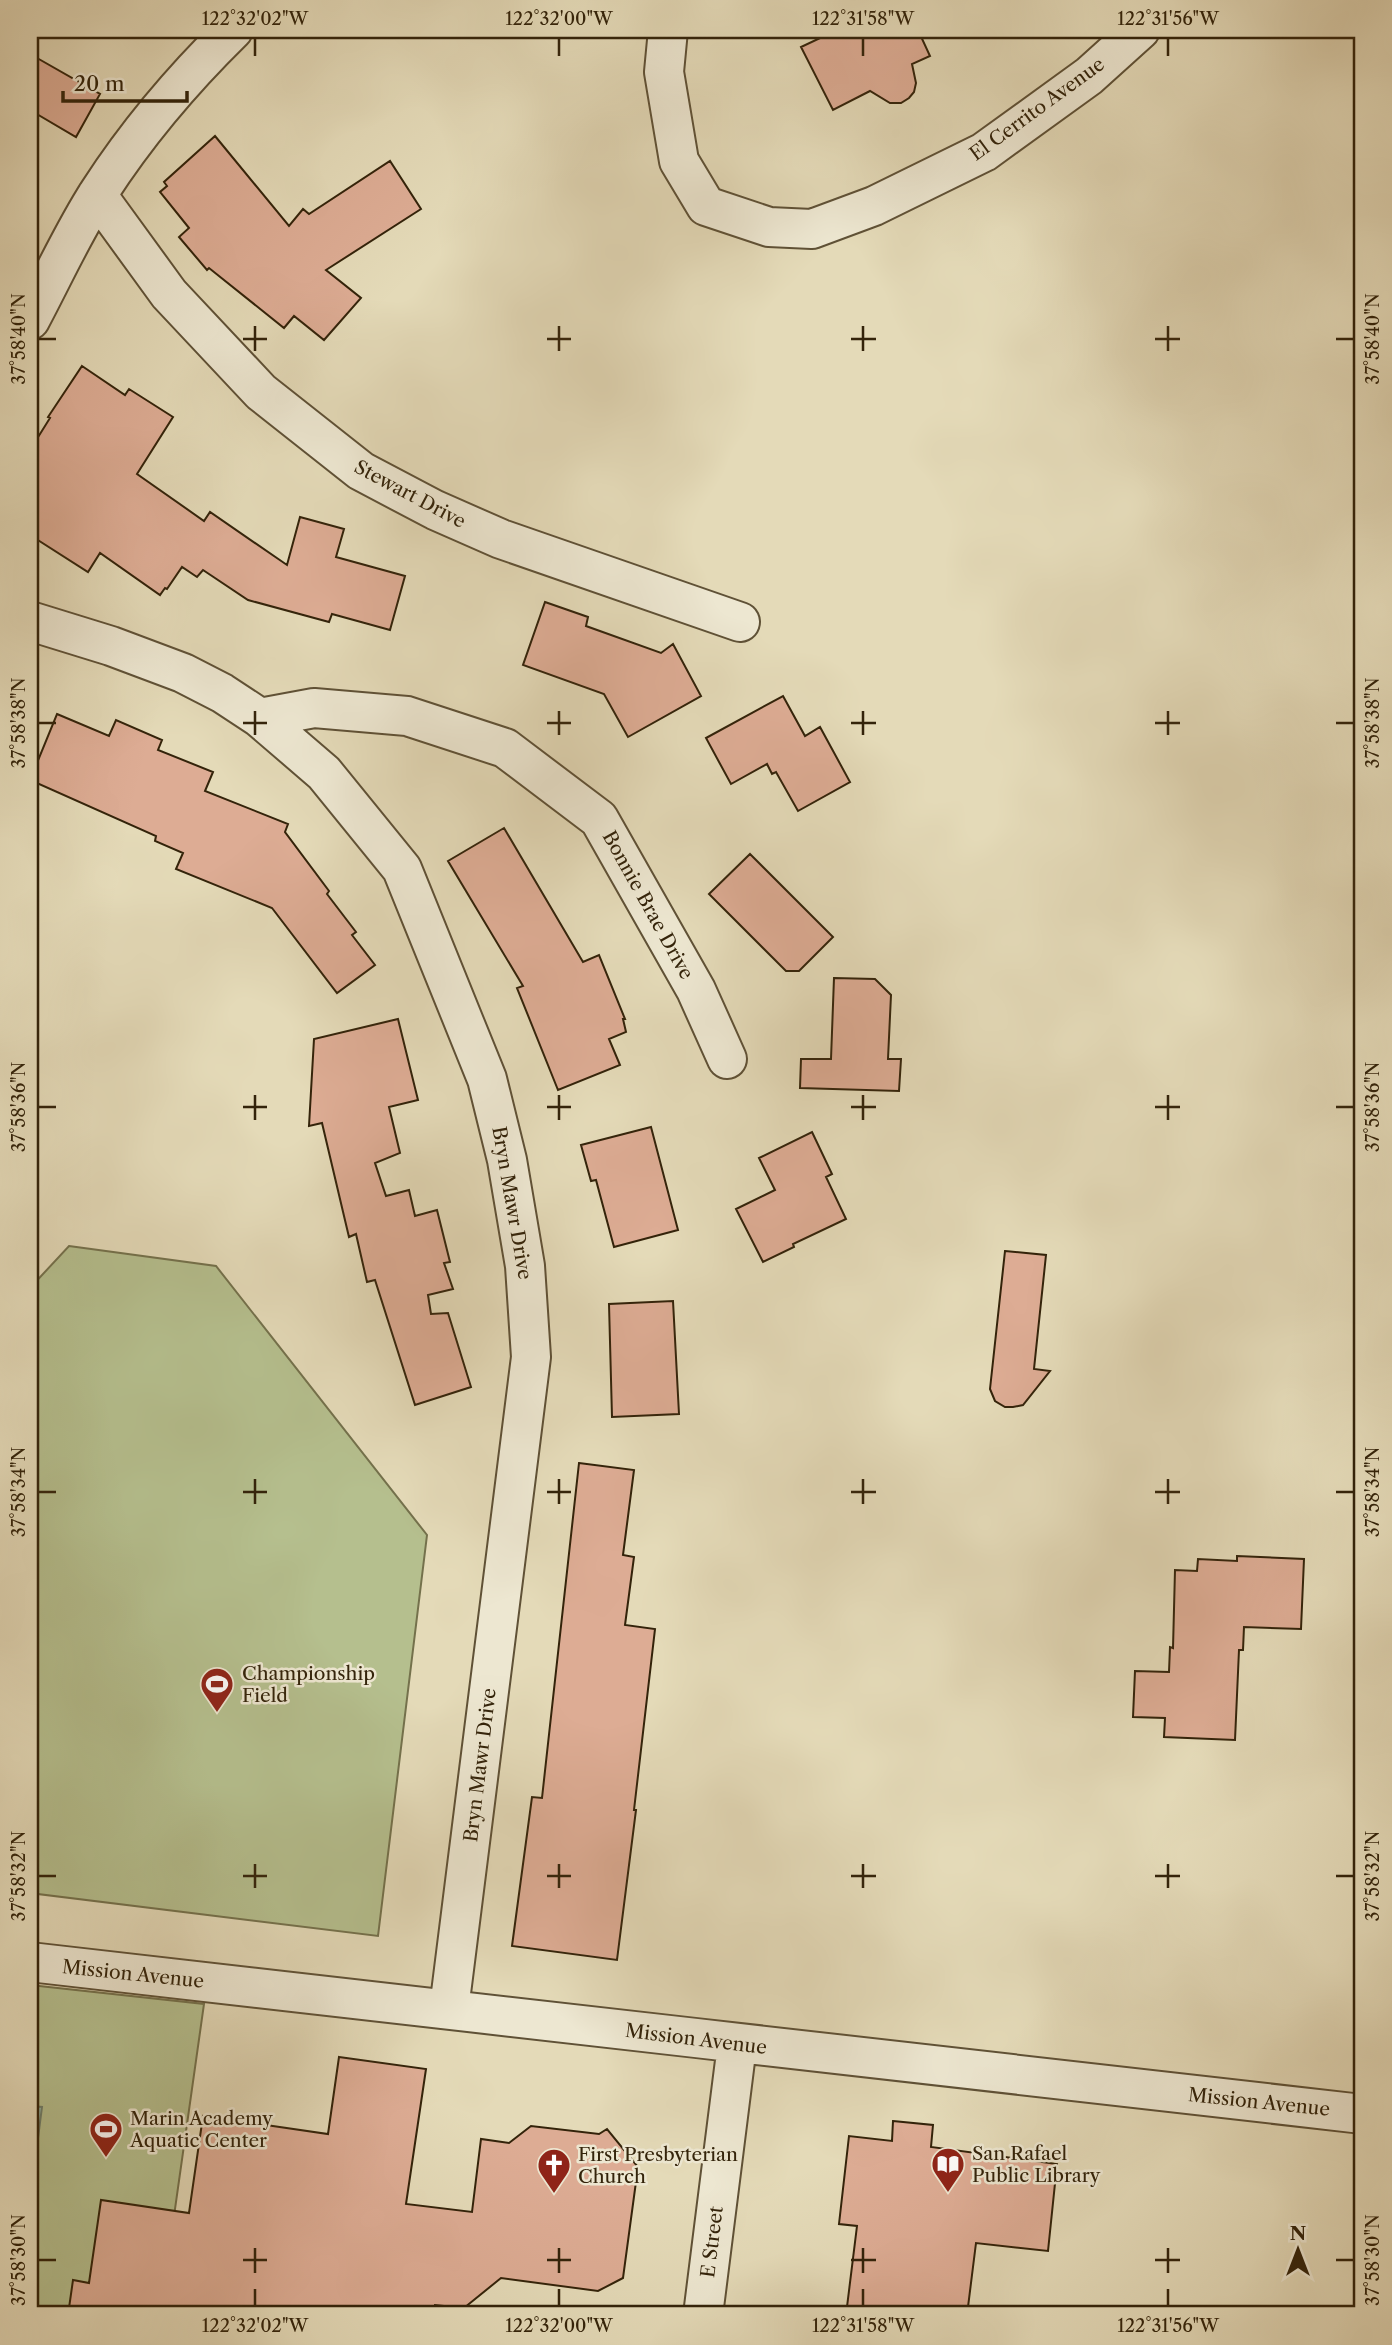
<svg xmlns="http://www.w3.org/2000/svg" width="1392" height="2345" viewBox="0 0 1392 2345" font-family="'Libre Caslon Text',serif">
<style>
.green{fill:#b5bf8e;stroke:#74714c;stroke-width:2}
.water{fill:#95bbac;stroke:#6e7e6b;stroke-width:2}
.building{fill:#ddac94;stroke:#33230a;stroke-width:2}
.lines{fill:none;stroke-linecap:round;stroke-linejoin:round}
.minor-casing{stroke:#5f5136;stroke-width:42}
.minor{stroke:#ede7d1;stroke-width:38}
.ticks{fill:none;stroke:#33230a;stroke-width:2.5}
.labels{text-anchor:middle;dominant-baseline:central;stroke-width:5;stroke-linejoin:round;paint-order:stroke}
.street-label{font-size:19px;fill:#33230a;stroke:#ede7d1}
.poi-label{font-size:19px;fill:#33230a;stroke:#ede7d1;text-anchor:start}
.neatline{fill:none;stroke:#33230a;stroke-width:2.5}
.ticks-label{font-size:18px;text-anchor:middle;fill:#33230a}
</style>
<rect width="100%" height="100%" fill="#e4dab8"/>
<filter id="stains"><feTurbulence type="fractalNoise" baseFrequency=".00286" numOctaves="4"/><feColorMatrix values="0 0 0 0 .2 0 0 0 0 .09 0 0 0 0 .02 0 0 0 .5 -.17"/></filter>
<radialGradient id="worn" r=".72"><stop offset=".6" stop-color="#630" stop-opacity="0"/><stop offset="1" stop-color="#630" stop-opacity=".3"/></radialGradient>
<path class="green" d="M 69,1246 L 216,1266 L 427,1535 L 378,1936 L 30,1893 L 30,1288 Z
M 30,1985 L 204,2004 L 160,2315 L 30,2315 Z"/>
<path class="water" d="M 30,2106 L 42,2107 L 30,2200 Z"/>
<path class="building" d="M 837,30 L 918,30 L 930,56 L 912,64 L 916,83 L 914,92 L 909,98 L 901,103 L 890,103 L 870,91 L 833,110 L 801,47 Z
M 30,54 L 100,94 L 76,137 L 30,110 Z
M 215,136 L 289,226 L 303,209 L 309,214 L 390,161 L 421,209 L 326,270 L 361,298 L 324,340 L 294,316 L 284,328 L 209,268 L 207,270 L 179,237 L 189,228 L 160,192 L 167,186 L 164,182 Z
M 82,366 L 125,395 L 129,389 L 173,417 L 137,474 L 204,521 L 210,512 L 287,565 L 300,517 L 344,529 L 336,557 L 405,576 L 390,630 L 332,614 L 329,622 L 248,600 L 203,570 L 197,577 L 182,567 L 167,589 L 165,588 L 160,595 L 100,553 L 88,572 L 30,535 L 30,450 L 50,418 L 48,417 Z
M 545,602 L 588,617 L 586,626 L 661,653 L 673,644 L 701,696 L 628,737 L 604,694 L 523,665 Z
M 783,696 L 805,736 L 820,727 L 850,782 L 798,811 L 776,772 L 772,774 L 767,764 L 731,784 L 706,738 Z
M 57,714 L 109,736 L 116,720 L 162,740 L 158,750 L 213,772 L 205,791 L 288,824 L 285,832 L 329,891 L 327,894 L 356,932 L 352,935 L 375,965 L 337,993 L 272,908 L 176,869 L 183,853 L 155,841 L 156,836 L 30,780 Z
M 504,828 L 583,962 L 599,955 L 625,1019 L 623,1019 L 626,1032 L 609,1039 L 620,1065 L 558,1090 L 517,988 L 523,986 L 448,861 Z
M 750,854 L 833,937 L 799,971 L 786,971 L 709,894 Z
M 834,978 L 875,979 L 891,995 L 888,1059 L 901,1059 L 899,1091 L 800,1088 L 801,1059 L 831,1059 Z
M 398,1019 L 418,1100 L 389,1107 L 400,1153 L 375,1163 L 386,1196 L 409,1190 L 415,1216 L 437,1210 L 450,1262 L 444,1263 L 453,1289 L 428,1295 L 431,1314 L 448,1313 L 471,1387 L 415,1405 L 375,1280 L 367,1282 L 356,1234 L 349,1237 L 322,1123 L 309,1126 L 314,1039 Z
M 651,1127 L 678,1230 L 614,1247 L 596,1180 L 591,1181 L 581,1145 Z
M 812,1132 L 832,1174 L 826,1177 L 846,1219 L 793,1244 L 794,1247 L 763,1262 L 736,1209 L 775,1190 L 759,1158 Z
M 1005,1251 L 1046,1255 L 1034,1369 L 1050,1371 L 1023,1405 L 1013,1407 L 1005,1407 L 995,1401 L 990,1389 Z
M 673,1301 L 679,1414 L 612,1417 L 609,1304 Z
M 579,1463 L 634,1470 L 623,1555 L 634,1557 L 625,1625 L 655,1629 L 634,1810 L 636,1810 L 617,1960 L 512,1946 L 532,1797 L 542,1798 Z
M 1237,1556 L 1304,1559 L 1301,1629 L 1244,1627 L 1243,1650 L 1239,1650 L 1235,1740 L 1164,1737 L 1165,1718 L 1133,1717 L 1135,1671 L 1169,1672 L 1170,1647 L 1173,1648 L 1175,1570 L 1197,1571 L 1198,1559 L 1237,1561 Z
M 339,2057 L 426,2069 L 406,2204 L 472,2212 L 481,2139 L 509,2143 L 531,2126 L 599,2134 L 607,2129 L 638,2167 L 623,2278 L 598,2291 L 501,2278 L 464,2308 L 435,2305 L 433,2315 L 68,2315 L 73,2280 L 89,2283 L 101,2200 L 189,2213 L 203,2116 L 328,2134 Z
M 893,2121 L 933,2125 L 931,2147 L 1057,2164 L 1048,2251 L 976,2243 L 967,2315 L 846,2315 L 857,2226 L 839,2224 L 849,2136 L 892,2141 Z"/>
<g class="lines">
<defs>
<path id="minor" d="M 668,30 L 664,72 L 679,161 L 706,206 L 769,227 L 812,229 L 874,206 L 984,152 L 1089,76 L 1140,30
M 97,195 L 169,294 L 261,392 L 361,471 L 435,510 L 501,539 L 740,622
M 30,320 C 53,277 73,232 99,192 C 137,133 183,79 233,30
M 30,621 L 111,646 L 183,673 L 222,693 L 260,718 L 324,773 L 402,869 L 487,1079 L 507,1160 L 525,1266 L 531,1357 L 449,2009
M 260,718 L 314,708 L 407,716 L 505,748 L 599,819 L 696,990 L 727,1059
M 30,1962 C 474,2012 918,2064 1362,2114
M 703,2315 L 737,2045"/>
</defs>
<use href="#minor" class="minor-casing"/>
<use href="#minor" class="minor"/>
</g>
<path class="ticks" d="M 255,38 L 255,56M 559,38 L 559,56M 863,38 L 863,56M 1168,38 L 1168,56M 255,326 L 255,351M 559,326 L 559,351M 863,326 L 863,351M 1168,326 L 1168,351M 38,339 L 56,339M 243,339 L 267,339M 547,339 L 571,339M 851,339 L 876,339M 1155,339 L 1180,339M 1336,339 L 1354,339M 255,711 L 255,735M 559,711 L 559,735M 863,711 L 863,735M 1168,711 L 1168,735M 38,723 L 56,723M 243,723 L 267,723M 547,723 L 571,723M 851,723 L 876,723M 1155,723 L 1180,723M 1336,723 L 1354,723M 255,1095 L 255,1120M 559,1095 L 559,1120M 863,1095 L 863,1120M 1168,1095 L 1168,1120M 38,1107 L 56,1107M 243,1107 L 267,1107M 547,1107 L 571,1107M 851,1107 L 876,1107M 1155,1107 L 1180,1107M 1336,1107 L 1354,1107M 255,1479 L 255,1504M 559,1479 L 559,1504M 863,1479 L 863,1504M 1168,1479 L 1168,1504M 38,1492 L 56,1492M 243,1492 L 267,1492M 547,1492 L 571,1492M 851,1492 L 876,1492M 1155,1492 L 1180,1492M 1336,1492 L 1354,1492M 255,1864 L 255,1888M 559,1864 L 559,1888M 863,1864 L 863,1888M 1168,1864 L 1168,1888M 38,1876 L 56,1876M 243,1876 L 267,1876M 547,1876 L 571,1876M 851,1876 L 876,1876M 1155,1876 L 1180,1876M 1336,1876 L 1354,1876M 255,2248 L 255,2273M 559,2248 L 559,2273M 863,2248 L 863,2273M 1168,2248 L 1168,2273M 38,2260 L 56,2260M 243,2260 L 267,2260M 547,2260 L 571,2260M 851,2260 L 876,2260M 1155,2260 L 1180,2260M 1336,2260 L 1354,2260M 255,2289 L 255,2306M 559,2289 L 559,2306M 863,2289 L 863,2306M 1168,2289 L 1168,2306"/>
<defs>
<symbol id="stadium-pin" viewBox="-11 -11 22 30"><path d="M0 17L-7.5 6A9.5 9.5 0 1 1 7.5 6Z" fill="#8f2418" stroke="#ede7d1"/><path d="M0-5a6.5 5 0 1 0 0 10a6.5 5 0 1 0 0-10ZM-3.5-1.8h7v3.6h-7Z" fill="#fff"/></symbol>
<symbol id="library-pin" viewBox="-11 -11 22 30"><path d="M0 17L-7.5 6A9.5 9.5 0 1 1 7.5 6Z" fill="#8f2418" stroke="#ede7d1"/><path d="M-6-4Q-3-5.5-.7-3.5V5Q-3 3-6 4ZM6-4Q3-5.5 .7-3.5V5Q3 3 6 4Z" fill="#fff"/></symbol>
<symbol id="church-pin" viewBox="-11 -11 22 30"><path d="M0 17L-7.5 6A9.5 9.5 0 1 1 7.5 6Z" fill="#8f2418" stroke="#ede7d1"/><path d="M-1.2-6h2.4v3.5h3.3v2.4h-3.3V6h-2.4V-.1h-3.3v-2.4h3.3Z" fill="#fff"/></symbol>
</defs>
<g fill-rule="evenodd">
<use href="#stadium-pin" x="198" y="1665" width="38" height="52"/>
<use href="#stadium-pin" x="87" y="2110" width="38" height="52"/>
<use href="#library-pin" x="929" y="2145" width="38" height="52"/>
<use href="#church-pin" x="535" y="2146" width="38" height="52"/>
</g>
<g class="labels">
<g class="street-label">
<text transform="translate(1037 109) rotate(-36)">El Cerrito Avenue</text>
<text transform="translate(410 494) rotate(28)">Stewart Drive</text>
<text transform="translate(648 905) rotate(61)">Bonnie Brae Drive</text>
<text transform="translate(512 1203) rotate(80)">Bryn Mawr Drive</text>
<text transform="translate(480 1765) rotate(-83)">Bryn Mawr Drive</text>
<text transform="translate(133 1974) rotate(6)">Mission Avenue</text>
<text transform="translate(696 2039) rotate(7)">Mission Avenue</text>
<text transform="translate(1259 2102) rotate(6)">Mission Avenue</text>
<text transform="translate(712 2242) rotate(-83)">E Street</text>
</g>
<g class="poi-label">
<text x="242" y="1673">Championship<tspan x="242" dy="22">Field</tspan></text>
<text x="130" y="2118">Marin Academy<tspan x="130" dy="22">Aquatic Center</tspan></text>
<text x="972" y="2153">San Rafael<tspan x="972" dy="22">Public Library</tspan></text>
<text x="578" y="2154">First Presbyterian<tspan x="578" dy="22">Church</tspan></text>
</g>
</g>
<rect width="1392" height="2345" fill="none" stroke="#e4dab8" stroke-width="77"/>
<g transform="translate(1298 2250)" stroke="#ede7d1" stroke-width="5" paint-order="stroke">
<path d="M0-5L12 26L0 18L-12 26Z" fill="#33230a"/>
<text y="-10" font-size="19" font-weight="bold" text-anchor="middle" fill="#33230a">N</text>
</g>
<path d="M63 91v10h124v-10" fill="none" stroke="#33230a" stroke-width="3.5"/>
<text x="74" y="91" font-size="21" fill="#33230a" stroke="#ede7d1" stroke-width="5" paint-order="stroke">20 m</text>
<rect x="38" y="38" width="1316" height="2268" class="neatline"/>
<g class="ticks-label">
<text x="255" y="25">122°32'02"W</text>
<text x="559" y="25">122°32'00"W</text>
<text x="863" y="25">122°31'58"W</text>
<text x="1168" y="25">122°31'56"W</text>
<text transform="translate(19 339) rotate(-90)" y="6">37°58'40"N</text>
<text transform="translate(1373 339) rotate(-90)" y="6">37°58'40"N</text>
<text transform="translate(19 723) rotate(-90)" y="6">37°58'38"N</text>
<text transform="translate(1373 723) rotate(-90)" y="6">37°58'38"N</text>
<text transform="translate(19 1107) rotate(-90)" y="6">37°58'36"N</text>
<text transform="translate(1373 1107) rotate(-90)" y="6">37°58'36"N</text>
<text transform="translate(19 1492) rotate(-90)" y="6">37°58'34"N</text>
<text transform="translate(1373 1492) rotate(-90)" y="6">37°58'34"N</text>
<text transform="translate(19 1876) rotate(-90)" y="6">37°58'32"N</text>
<text transform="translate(1373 1876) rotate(-90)" y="6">37°58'32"N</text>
<text transform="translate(19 2260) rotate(-90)" y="6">37°58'30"N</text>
<text transform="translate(1373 2260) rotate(-90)" y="6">37°58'30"N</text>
<text x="255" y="2332">122°32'02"W</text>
<text x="559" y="2332">122°32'00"W</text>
<text x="863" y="2332">122°31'58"W</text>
<text x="1168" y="2332">122°31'56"W</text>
</g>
<rect width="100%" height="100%" filter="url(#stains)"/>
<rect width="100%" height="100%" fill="url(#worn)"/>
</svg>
